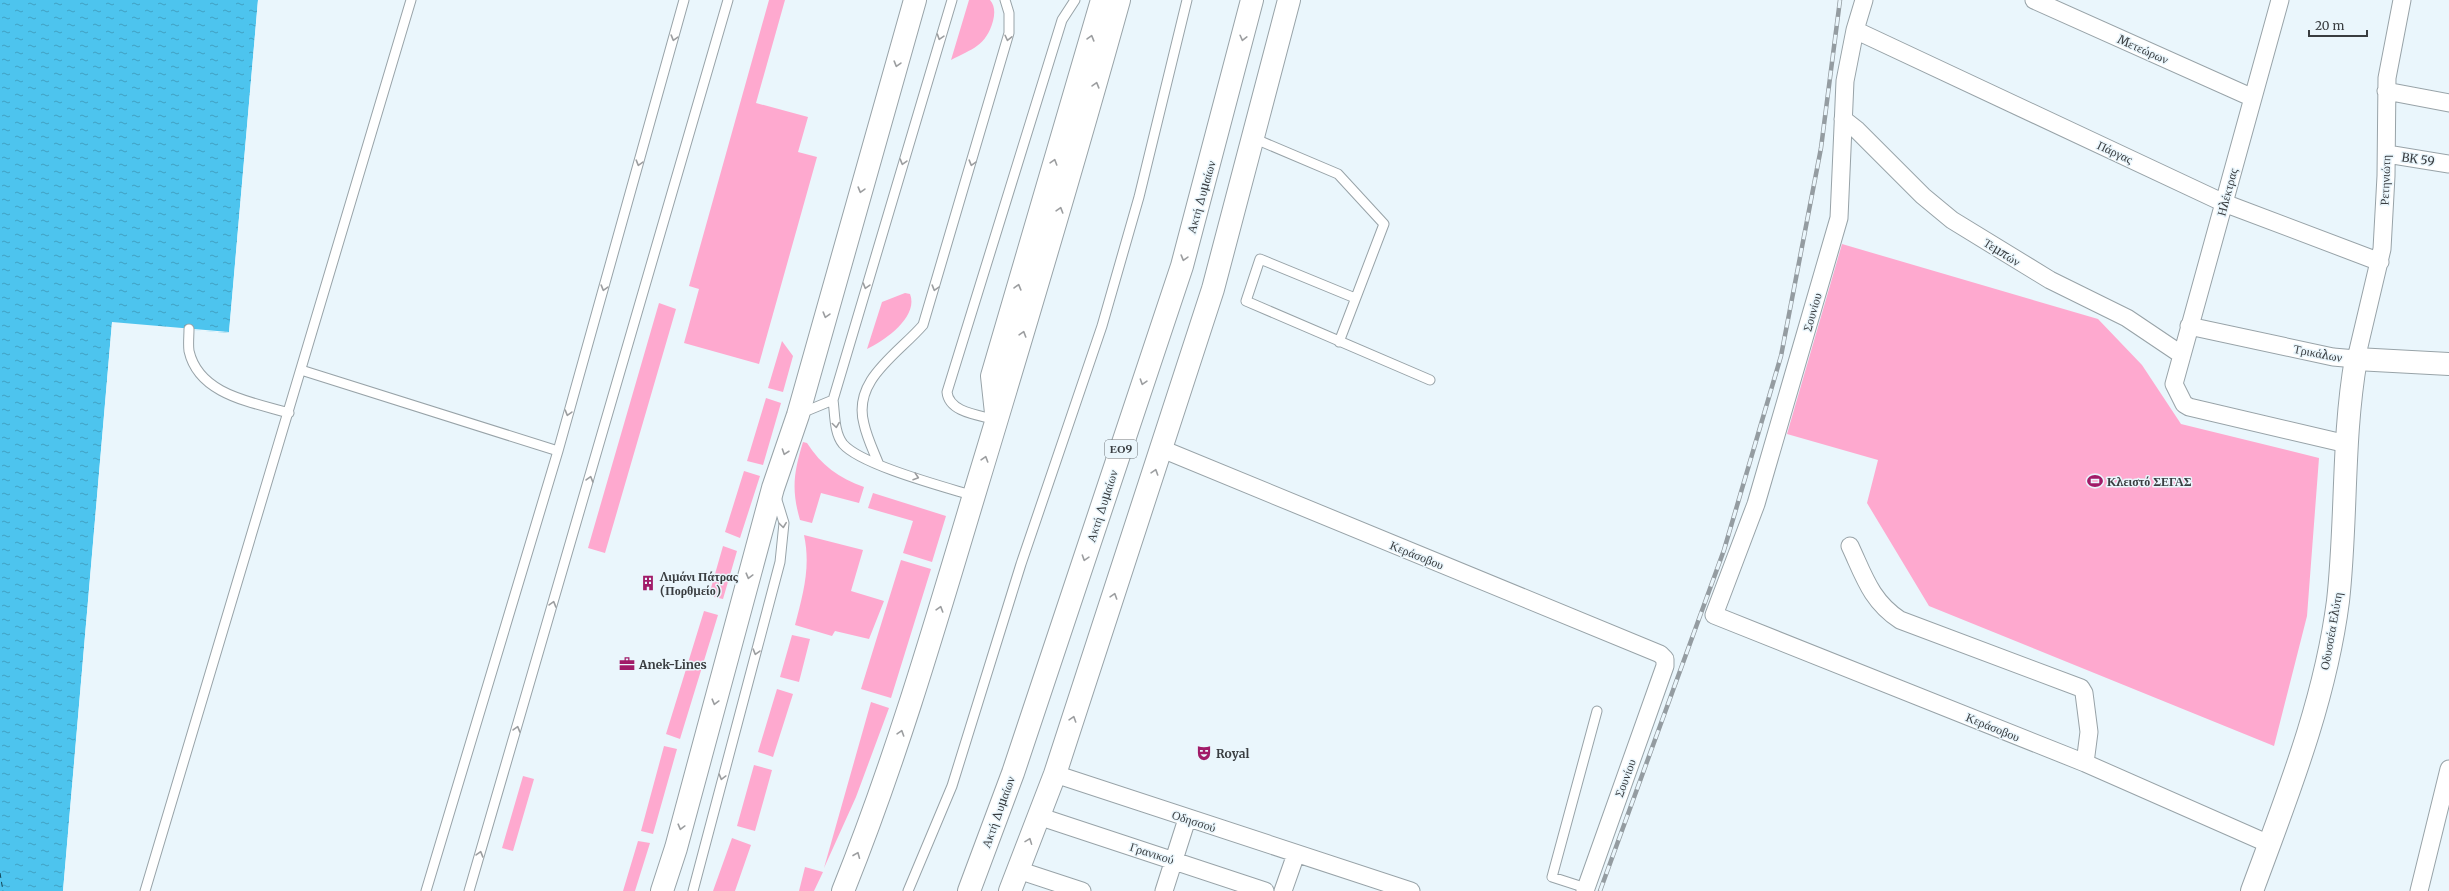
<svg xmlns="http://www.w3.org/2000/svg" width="2449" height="891" viewBox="0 0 2449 891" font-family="Merriweather,serif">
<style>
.green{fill:#fea9cf}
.water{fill:url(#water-ripples)}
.pier{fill:#eaf6fc}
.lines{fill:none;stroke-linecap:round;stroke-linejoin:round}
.ferry{stroke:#114456;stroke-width:1;stroke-dasharray:5 4;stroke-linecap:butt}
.service-casing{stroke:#98a3a8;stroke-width:11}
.minor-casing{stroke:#98a3a8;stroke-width:19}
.tertiary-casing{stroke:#98a3a8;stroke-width:24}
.secondary-casing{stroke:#98a3a8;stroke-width:24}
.primary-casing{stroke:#98a3a8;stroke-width:24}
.service{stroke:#fff;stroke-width:9}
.minor{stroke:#fff;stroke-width:17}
.tertiary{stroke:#fff;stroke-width:22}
.secondary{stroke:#fff;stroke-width:22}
.primary{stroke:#fff;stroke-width:22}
.rail-casing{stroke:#949ca1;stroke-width:4.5}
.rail{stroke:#eaf6fc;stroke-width:3;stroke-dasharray:9;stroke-linecap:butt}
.oneway{stroke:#9c9ea0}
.labels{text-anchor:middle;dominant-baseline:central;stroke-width:3;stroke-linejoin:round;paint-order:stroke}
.shield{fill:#eaf6fc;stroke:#6e7478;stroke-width:1}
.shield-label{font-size:11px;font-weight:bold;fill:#393d40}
.street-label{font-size:12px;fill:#393d40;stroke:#eaf6fc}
.poi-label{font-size:12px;font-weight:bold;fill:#393d40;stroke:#eaf6fc;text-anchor:start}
</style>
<defs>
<pattern id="water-ripples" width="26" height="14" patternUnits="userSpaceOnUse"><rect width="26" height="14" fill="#4dc4ee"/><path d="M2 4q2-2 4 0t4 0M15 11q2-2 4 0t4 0" fill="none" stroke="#41a0c2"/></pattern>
</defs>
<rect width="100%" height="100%" fill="#eaf6fc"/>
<path class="green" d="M 769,0 L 785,0 L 756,103 L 808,117 L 798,152 L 817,157 L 759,364 L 684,343 L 699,289 L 689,286 Z
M 969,0 L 990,0 C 995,6 995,13 993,21 C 986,46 972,49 951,60 Z
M 1842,244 L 2098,319 L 2142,365 L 2181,424 L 2319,458 L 2307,616 L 2274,746 L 1929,606 L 1867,503 L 1878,460 L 1787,434 Z
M 905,293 L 910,294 C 919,317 884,341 867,349 L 882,302 Z
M 659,303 L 676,309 L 605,553 L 588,548 Z
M 782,341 L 793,356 L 783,392 L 768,388 Z
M 766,398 L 781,403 L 763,465 L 747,461 Z
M 803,442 L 807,443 C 821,465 839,478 864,487 L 859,503 L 821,493 L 812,523 L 800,520 C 791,489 794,472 803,442 Z
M 744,471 L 760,476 L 740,538 L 725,532 Z
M 873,493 L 946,516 L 932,562 L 903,553 L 913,521 L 868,508 Z
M 804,535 L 863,550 L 851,591 L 884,601 L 869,639 L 835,631 L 832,636 L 795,625 C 803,594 811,567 804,535 Z
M 723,546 L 737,551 L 723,599 L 714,597 L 716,590 L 711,588 Z
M 901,560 L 931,569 L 891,698 L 861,689 Z
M 704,611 L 718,615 L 680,739 L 666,734 Z
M 792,635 L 810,639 L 799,682 L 780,677 Z
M 777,689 L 793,694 L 773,757 L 758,752 Z
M 871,702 L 889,708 L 856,797 L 824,868 Z
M 664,746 L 677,749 L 653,834 L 641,831 Z
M 754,765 L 772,770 L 755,831 L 737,826 Z
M 523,776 L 534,779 L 513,851 L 502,848 Z
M 732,838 L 751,845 L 735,891 L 713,891 Z
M 638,841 L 650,843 L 635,891 L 623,891 Z
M 805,867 L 823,872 L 814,891 L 799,891 Z"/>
<path class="water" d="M 0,0 L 258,0 L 229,333 L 112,323 L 63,891 L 0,891 Z"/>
<path class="pier" d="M 258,0 L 260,0 L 231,333 L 114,325 L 65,891 L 63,891 L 112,322 L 229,332 Z"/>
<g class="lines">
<path class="ferry" d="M 0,873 L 3,891"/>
<defs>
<path id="service" d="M 952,0 L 833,400 C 835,414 834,433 843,444 C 861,465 945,487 974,496
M 1253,138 L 1338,174 L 1384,224 L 1339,342
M 1355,298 L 1260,259 L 1246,301 L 1430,380
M 189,329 C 189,336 188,344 189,351 C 199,395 252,402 289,413
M 301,370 L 558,451
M 799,414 L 833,400
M 997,420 C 980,415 949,413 947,392 L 1062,20 L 1075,0
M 879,465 C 874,452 867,438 864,424 C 852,380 898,354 923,325 L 1009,33 L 1009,13 L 1005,0
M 1586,888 L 1552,877 L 1597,711
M 145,891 L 411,0
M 426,891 L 558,451 L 684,0
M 469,891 L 728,0
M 693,891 L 780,562 L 784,523 L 776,497
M 908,891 L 952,786 L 1021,564 L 1102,326 L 1139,197 L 1187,0"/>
<path id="minor" d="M 1864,0 L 1855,30 L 1845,81 L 1839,218 L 1756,504 L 1714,615 L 2085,763 L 2269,844
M 2034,0 L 2253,98
M 2280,0 L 2174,384 L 2184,404 L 2189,407 L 2347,444
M 1855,30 L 2224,203 L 2380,262
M 2386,91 L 2449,103
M 1843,119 L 1857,130 L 1923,196 L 1952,220 L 2050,280 L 2127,318 L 2182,355
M 2387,154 L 2449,164
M 2189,326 L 2333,357 L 2356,359 L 2382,249 L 2386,176 L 2387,78 L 2402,0
M 1162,449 L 1660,654 L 1665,659 L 1665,666 L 1585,891
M 1850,546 C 1864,576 1871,601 1900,620 L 2081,688 L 2084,693 L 2089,732 L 2085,763
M 1055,774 L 1411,891
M 1038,816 L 1265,891
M 1018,870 L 1082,891
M 1164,891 L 1187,819
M 1283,891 L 1296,854
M 2419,891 L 2449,769"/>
<path id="tertiary" d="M 2356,359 L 2449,364"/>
<path id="secondary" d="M 996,413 L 992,376 L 1102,0
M 662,891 L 676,848 L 773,488 L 798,415 L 915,0
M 843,891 C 895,762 934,629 974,495 C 1024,330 1073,166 1119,0
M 2252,891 C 2287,796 2325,702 2338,601 C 2347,521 2342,439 2356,359"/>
<path id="primary" d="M 969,891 L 1013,773 L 1182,266 L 1252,0
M 1010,891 L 1055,774 L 1213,289 L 1289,0"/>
</defs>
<use href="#service" class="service-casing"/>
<use href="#minor" class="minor-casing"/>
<use href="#tertiary" class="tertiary-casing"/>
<use href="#secondary" class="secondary-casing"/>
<use href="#primary" class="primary-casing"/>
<use href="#service" class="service"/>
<use href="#minor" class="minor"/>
<use href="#tertiary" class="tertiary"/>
<use href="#secondary" class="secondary"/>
<use href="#primary" class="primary"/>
<defs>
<path id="rail" d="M 1600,891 L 1724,550 L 1781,356 L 1821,148 L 1840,0"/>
</defs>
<use href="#rail" class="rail-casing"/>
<use href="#rail" class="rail"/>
</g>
<defs><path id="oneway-chevron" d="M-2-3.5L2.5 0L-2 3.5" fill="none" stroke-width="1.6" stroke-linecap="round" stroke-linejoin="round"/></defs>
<g class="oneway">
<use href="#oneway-chevron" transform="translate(940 37) rotate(108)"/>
<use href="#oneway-chevron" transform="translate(674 38) rotate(106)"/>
<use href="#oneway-chevron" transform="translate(1008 38) rotate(103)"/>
<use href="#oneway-chevron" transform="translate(1091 38) rotate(-74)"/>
<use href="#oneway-chevron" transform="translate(1243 38) rotate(104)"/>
<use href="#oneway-chevron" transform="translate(897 64) rotate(106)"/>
<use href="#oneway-chevron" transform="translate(1096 85) rotate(-74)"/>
<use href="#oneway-chevron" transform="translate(903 162) rotate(106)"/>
<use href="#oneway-chevron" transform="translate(1054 162) rotate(-73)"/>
<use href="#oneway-chevron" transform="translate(639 163) rotate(106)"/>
<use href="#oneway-chevron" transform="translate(972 163) rotate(106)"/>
<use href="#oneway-chevron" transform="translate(861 190) rotate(106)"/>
<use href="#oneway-chevron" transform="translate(1060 210) rotate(-73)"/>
<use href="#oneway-chevron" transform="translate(1184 258) rotate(106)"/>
<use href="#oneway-chevron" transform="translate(866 286) rotate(106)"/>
<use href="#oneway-chevron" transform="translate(1018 287) rotate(-74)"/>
<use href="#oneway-chevron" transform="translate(604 288) rotate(106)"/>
<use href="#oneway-chevron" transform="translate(935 288) rotate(106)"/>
<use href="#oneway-chevron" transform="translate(826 315) rotate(106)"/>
<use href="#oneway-chevron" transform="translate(1023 334) rotate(-73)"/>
<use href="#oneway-chevron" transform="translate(1143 382) rotate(108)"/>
<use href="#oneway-chevron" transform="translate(568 413) rotate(106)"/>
<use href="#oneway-chevron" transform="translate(836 425) rotate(82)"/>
<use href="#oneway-chevron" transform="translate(785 452) rotate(109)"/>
<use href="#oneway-chevron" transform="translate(985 459) rotate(-73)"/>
<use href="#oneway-chevron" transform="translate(1155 472) rotate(-72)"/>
<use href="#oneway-chevron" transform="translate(916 477) rotate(18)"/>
<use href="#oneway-chevron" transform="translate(590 479) rotate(-74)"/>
<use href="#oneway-chevron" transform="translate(783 525) rotate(83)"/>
<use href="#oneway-chevron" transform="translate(1085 558) rotate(108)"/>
<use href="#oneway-chevron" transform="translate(749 576) rotate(105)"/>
<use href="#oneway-chevron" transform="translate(1114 596) rotate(-72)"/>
<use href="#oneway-chevron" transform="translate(553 604) rotate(-74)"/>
<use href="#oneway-chevron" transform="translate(940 609) rotate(-73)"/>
<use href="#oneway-chevron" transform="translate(756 652) rotate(106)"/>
<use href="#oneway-chevron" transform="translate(715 702) rotate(105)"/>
<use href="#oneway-chevron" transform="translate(1073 719) rotate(-72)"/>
<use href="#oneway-chevron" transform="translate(517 729) rotate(-74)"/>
<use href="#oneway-chevron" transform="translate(901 733) rotate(-72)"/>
<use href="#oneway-chevron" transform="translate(722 777) rotate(105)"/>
<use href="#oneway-chevron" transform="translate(681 827) rotate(105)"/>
<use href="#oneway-chevron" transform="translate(1029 841) rotate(-69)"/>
<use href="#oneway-chevron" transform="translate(480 854) rotate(-74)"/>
<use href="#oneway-chevron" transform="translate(857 855) rotate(-68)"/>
</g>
<defs>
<symbol id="stadium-bare" viewBox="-9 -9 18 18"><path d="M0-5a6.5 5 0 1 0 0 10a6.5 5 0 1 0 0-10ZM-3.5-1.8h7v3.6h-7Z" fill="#a11b68" stroke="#eaf6fc" stroke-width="2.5" paint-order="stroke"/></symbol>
<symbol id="building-bare" viewBox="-9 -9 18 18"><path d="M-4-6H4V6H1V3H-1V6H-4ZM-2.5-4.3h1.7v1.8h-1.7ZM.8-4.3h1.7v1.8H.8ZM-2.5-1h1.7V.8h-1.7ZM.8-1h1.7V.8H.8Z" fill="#a11b68" stroke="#eaf6fc" stroke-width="2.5" paint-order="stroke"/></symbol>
<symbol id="office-bare" viewBox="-9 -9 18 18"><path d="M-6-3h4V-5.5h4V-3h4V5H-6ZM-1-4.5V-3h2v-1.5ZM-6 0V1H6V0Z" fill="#a11b68" stroke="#eaf6fc" stroke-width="2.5" paint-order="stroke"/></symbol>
<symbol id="theatre-bare" viewBox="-9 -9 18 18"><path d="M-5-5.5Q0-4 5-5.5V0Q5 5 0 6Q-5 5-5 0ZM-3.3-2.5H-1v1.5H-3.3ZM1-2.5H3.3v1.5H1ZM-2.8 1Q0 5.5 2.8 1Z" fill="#a11b68" stroke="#eaf6fc" stroke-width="2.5" paint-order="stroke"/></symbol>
</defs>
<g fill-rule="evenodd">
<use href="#stadium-bare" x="2084" y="470" width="22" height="22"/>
<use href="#building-bare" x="637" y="572" width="22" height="22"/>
<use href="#office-bare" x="616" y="653" width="22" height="22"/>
<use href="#theatre-bare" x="1193" y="742" width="22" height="22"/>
</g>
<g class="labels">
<rect class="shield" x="1105" y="440" width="32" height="18" rx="3"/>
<g class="shield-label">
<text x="1121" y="449">ΕΟ9</text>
</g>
<g class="street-label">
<text transform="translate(2143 49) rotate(24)">Μετεώρων</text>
<text transform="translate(2115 152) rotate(25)">Πάργας</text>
<text transform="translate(2418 159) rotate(8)">BK 59</text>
<text transform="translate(2385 180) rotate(-88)">Ρετηνιώτη</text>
<text transform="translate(2227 192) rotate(-75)">Ηλέκτρας</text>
<text transform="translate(1201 197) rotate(-74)">Ακτή Δυμαίων</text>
<text transform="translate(2002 252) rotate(32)">Τεμπών</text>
<text transform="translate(1812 312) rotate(-74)">Σουνίου</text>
<text transform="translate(2318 353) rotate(11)">Τρικάλων</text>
<text transform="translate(1102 506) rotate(-72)">Ακτή Δυμαίων</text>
<text transform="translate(1417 555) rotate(22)">Κεράσοβου</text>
<text transform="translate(2331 631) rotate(-80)">Οδυσσέα Ελύτη</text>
<text transform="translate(1993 727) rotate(22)">Κεράσοβου</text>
<text transform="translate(1625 778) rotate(-70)">Σουνίου</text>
<text transform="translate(998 812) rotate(-70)">Ακτή Δυμαίων</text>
<text transform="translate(1194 821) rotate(18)">Οδησσού</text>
<text transform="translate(1152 853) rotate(18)">Γρανικού</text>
</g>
<g class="poi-label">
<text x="2107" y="481">Κλειστό ΣΕΓΑΣ</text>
<text x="660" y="576">Λιμάνι Πάτρας<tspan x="660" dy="14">(Πορθμείο)</tspan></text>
<text x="639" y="664">Anek-Lines</text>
<text x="1216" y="753">Royal</text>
</g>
</g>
<path d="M2309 30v6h58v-6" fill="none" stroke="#393d40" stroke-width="2"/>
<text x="2315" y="30" font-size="12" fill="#393d40" stroke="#eaf6fc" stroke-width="3" paint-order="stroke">20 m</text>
</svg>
